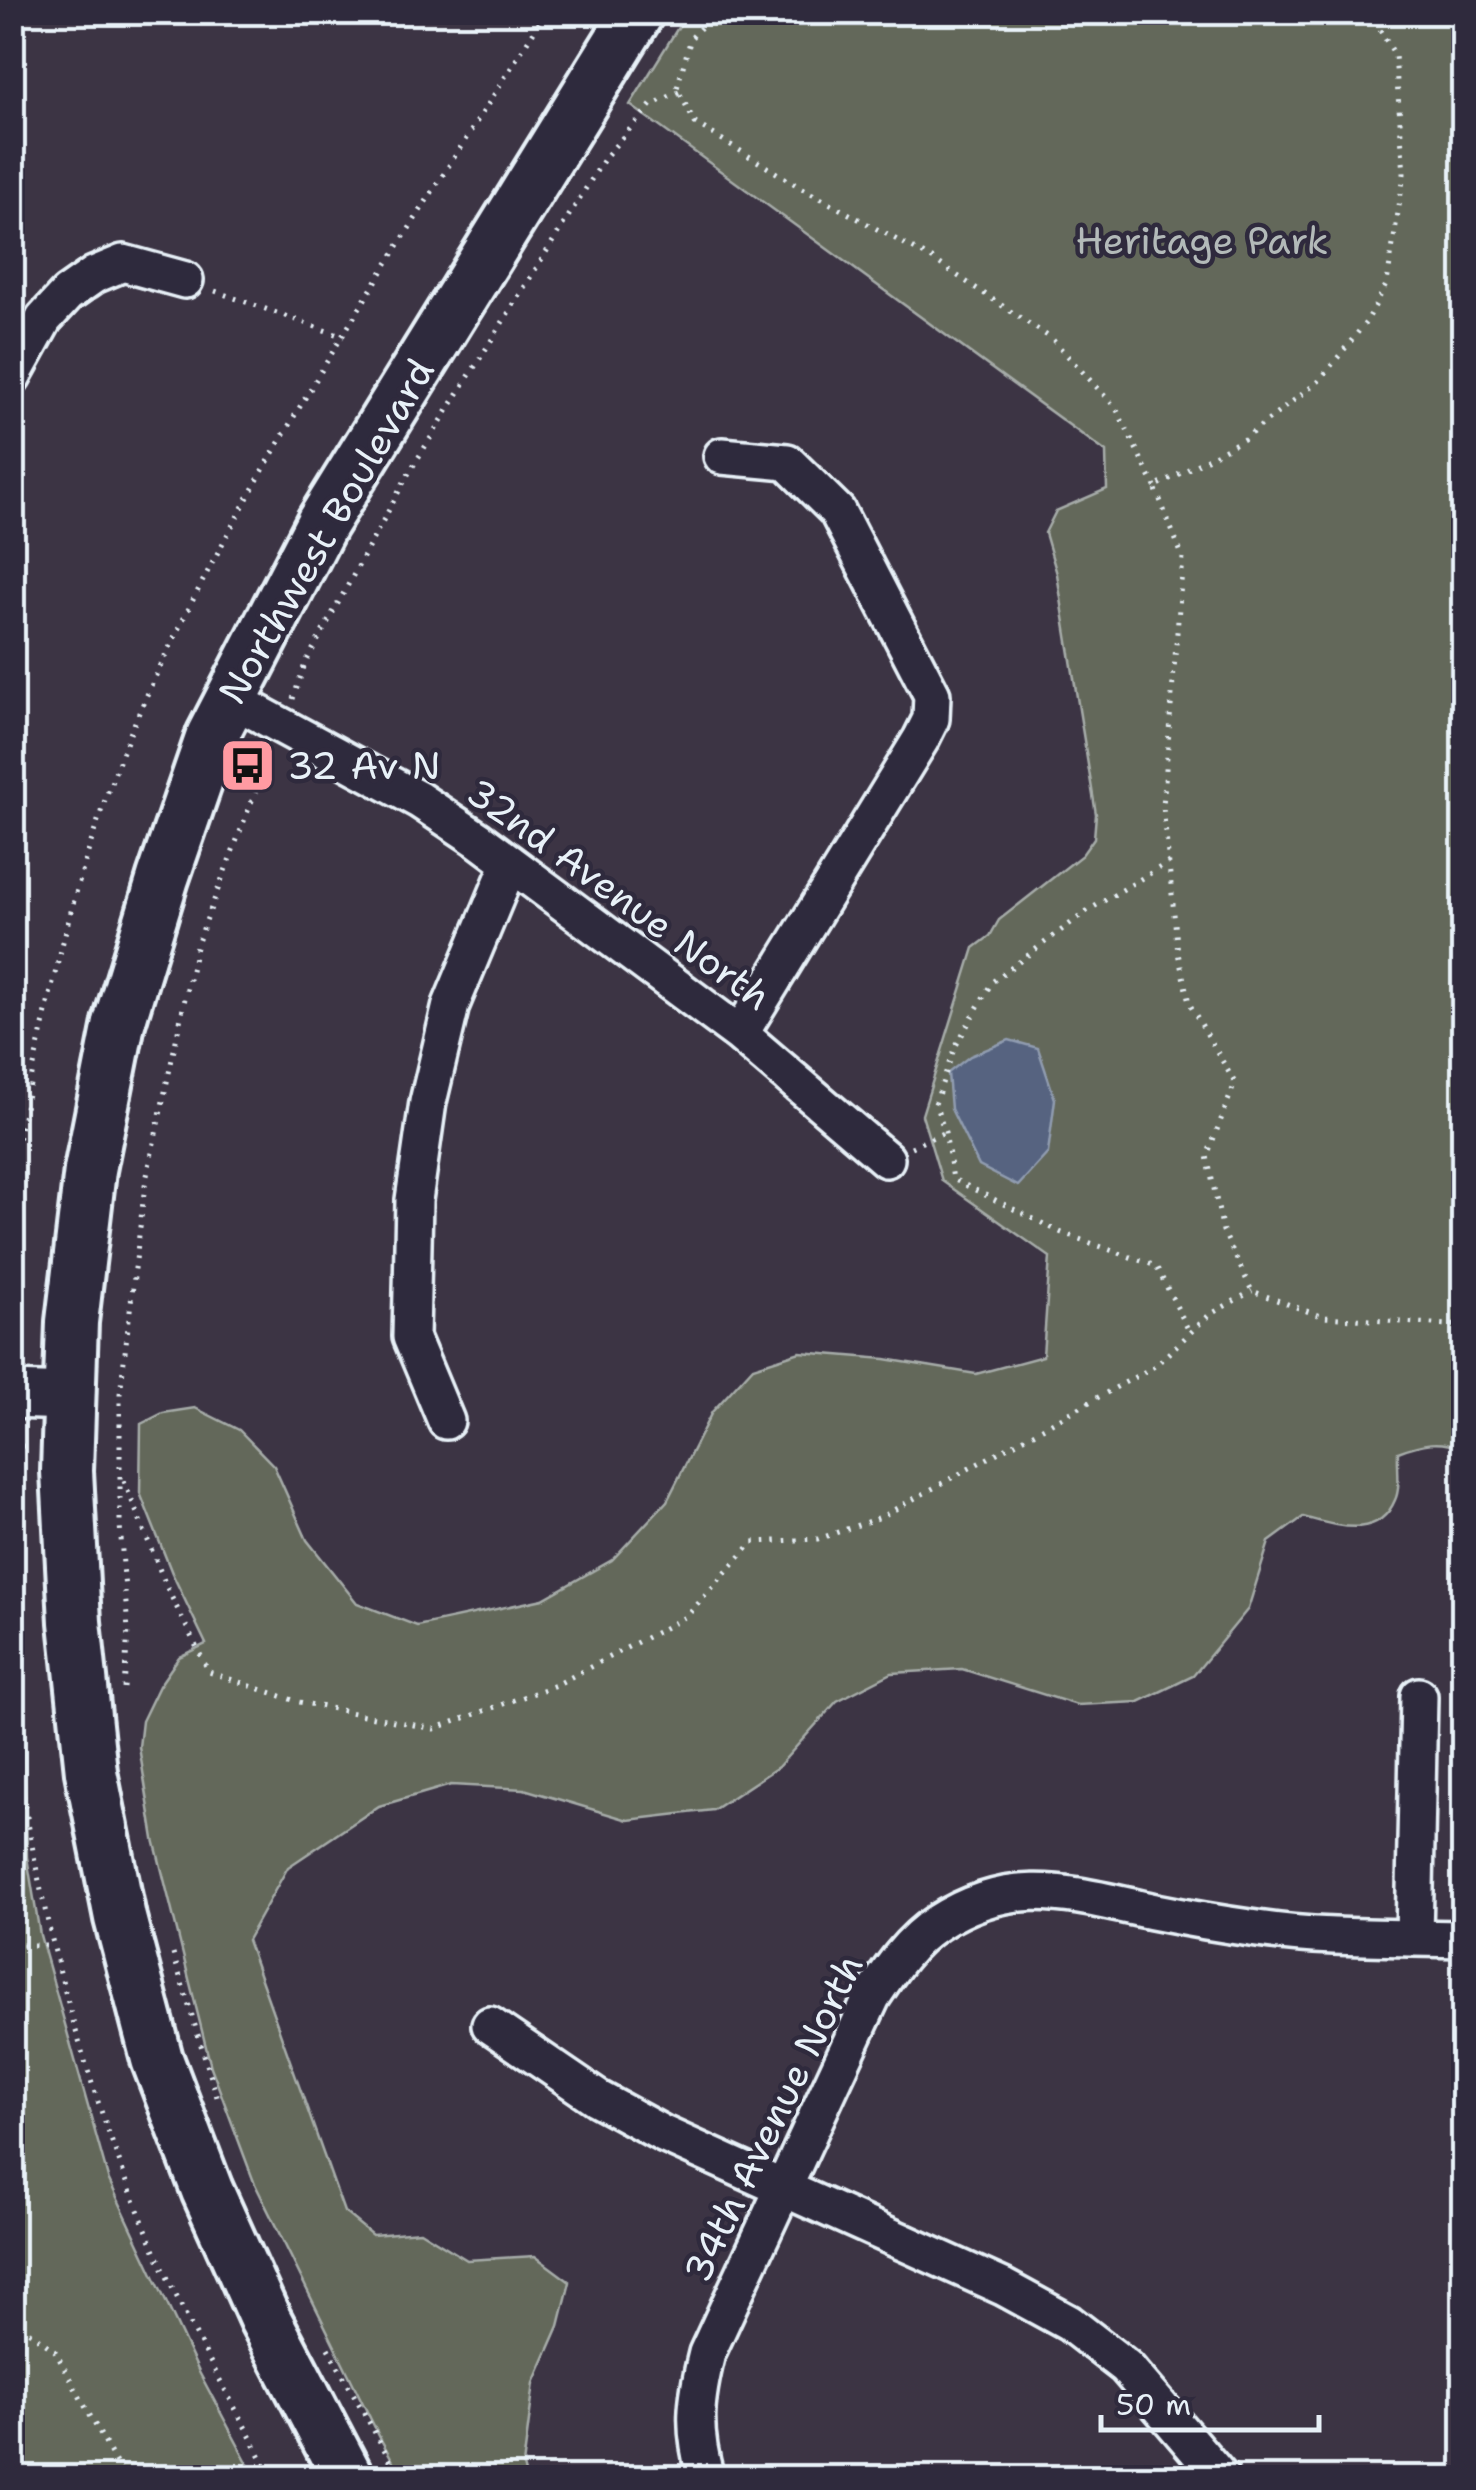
<svg xmlns="http://www.w3.org/2000/svg" width="1476" height="2490" viewBox="0 0 1476 2490" font-family="'Shantell Sans',sans-serif">
<style>
.green{fill:#64685a;stroke:#a6aca9;stroke-width:2.5}
.water{fill:#566480;stroke:#909cb0;stroke-width:2.5}
.lines{fill:none;stroke-linecap:round;stroke-linejoin:round}
.minor-casing{stroke:#e8f1f8;stroke-width:42}
.tertiary-casing{stroke:#e8f1f8;stroke-width:52}
.secondary-casing{stroke:#e8f1f8;stroke-width:58}
.path{stroke:#e8f1f8;stroke-width:5;stroke-dasharray:2.5 8;stroke-linecap:butt}
.minor{stroke:#2f2a3d;stroke-width:35}
.tertiary{stroke:#2f2a3d;stroke-width:45}
.secondary{stroke:#2f2a3d;stroke-width:50}
.labels{text-anchor:middle;dominant-baseline:central;stroke-width:9;stroke-linejoin:round;paint-order:stroke}
.park-label{font-size:38px;fill:#b3bab9;stroke:#2f2a3d}
.street-label{font-size:38px;fill:#e8f1f8;stroke:#2f2a3d}
.poi-label{font-size:38px;fill:#e8f1f8;stroke:#2f2a3d;text-anchor:start}
</style>
<rect width="100%" height="100%" fill="#3c3444"/>
<filter id="ink" filterUnits="userSpaceOnUse"><feTurbulence type="fractalNoise" baseFrequency=".01" numOctaves="2"/><feDisplacementMap in="SourceGraphic" scale="20" xChannelSelector="R" yChannelSelector="G"/><feConvolveMatrix kernelMatrix="1 2 1 2 8 2 1 2 1" color-interpolation-filters="sRGB"/></filter>
<g filter="url(#ink)">
<path class="green" d="M 687,13 L 1463,13 L 1463,1449 C 1439,1439 1422,1443 1398,1452 C 1397,1466 1401,1488 1395,1500 C 1378,1541 1335,1525 1303,1517 L 1269,1542 L 1248,1609 L 1193,1676 L 1139,1702 L 1077,1705 L 962,1669 L 892,1673 L 837,1701 L 778,1767 L 713,1810 L 628,1820 L 524,1789 L 451,1785 L 379,1806 L 288,1867 L 247,1940 L 344,2212 L 372,2235 L 420,2231 L 467,2260 L 535,2256 L 570,2282 L 559,2326 L 534,2383 L 523,2466 L 526,2477 L 402,2477 L 380,2438 L 254,2182 L 211,2067 L 154,1839 L 139,1747 L 142,1721 L 159,1686 L 179,1657 L 206,1644 L 172,1573 L 140,1493 L 141,1424 L 163,1413 L 195,1408 L 239,1430 L 274,1466 L 307,1540 L 357,1603 L 417,1626 L 543,1599 L 612,1560 L 667,1501 L 712,1412 L 753,1367 L 800,1352 L 885,1359 L 976,1374 L 1043,1356 L 1050,1257 L 942,1181 L 922,1115 L 974,948 L 990,936 L 999,920 L 1082,855 L 1094,838 L 1096,814 L 1057,574 L 1045,533 L 1056,511 L 1107,489 L 1106,452 L 630,105 Z
M 13,1471 L 18,1477 L 27,1857 L 40,1935 L 108,2178 L 199,2372 L 255,2477 L 13,2477 Z"/>
<path class="water" d="M 1009,1040 L 1038,1048 L 1055,1099 L 1048,1153 L 1018,1186 L 979,1166 L 951,1109 L 948,1073 L 970,1056 Z"/>
<g class="lines">
<defs>
<path id="minor" d="M 12,377 L 44,319 L 67,294 L 94,275 L 123,263 L 185,280
M 722,456 L 787,462 L 837,511 L 932,695 L 931,719 L 921,739 L 740,1034
M 230,698 L 419,800 L 479,840 L 740,1034 L 886,1159
M 446,1421 L 411,1337 L 414,1200 L 428,1102 L 451,1005 L 510,863
M 1414,1938 L 1419,1696
M 490,2025 L 597,2098 L 663,2134 L 1003,2287 L 1069,2323 L 1126,2367 L 1221,2478
M 706,2478 C 692,2429 695,2401 707,2353 L 872,1997 C 890,1970 909,1941 937,1923 C 1013,1874 1071,1894 1151,1911 C 1186,1918 1221,1924 1257,1929 C 1325,1939 1395,1937 1464,1939"/>
<path id="tertiary" d="M 12,1395 L 69,1397"/>
<path id="secondary" d="M 348,2478 L 265,2319 L 207,2190 L 157,2059 L 120,1918 L 91,1772 L 75,1622 L 67,1471 L 72,1322 L 90,1170 L 119,1023 L 163,878 L 212,736 L 322,523 L 638,12"/>
</defs>
<use href="#minor" class="minor-casing"/>
<use href="#tertiary" class="tertiary-casing"/>
<use href="#secondary" class="secondary-casing"/>
<path class="path" d="M 715,12 L 691,38 L 677,88 L 695,123 L 798,186 L 934,260 L 1052,339 L 1116,408 L 1155,487
M 1369,12 L 1395,55 L 1404,174 L 1387,283 L 1367,321 L 1319,381 L 1244,439 L 1155,487 L 1183,558 L 1163,806 L 1178,953 L 1189,1003 L 1235,1083 L 1207,1156 L 1223,1231 L 1252,1291 L 1323,1317 L 1464,1326
M 215,291 L 344,337
M 293,699 L 305,664 L 410,471 L 606,156 L 651,105 L 679,92
M 1169,862 L 1087,911 L 992,982 L 954,1049 L 935,1104 L 945,1132 L 953,1179 L 1062,1233 L 1156,1266 L 1190,1333
M 911,1147 L 945,1132
M 12,1169 C 46,1010 78,846 146,697 C 256,457 406,236 546,12
M 12,1445 L 32,1447
M 124,1481 L 167,1588 L 209,1672 L 299,1702 L 434,1729 L 556,1685 L 687,1616 L 753,1542 L 818,1539 L 881,1517 L 1155,1366 L 1209,1315 L 1252,1291
M 124,1688 L 128,1630 L 120,1525 L 120,1394 L 145,1185 L 196,947 L 269,756
M 12,1712 C 34,1902 84,2093 163,2268 C 196,2339 236,2408 272,2478
M 12,1945 L 54,1945
M 173,1954 L 217,2097
M 12,2319 L 55,2351 L 124,2478
M 328,2348 L 400,2478"/>
<use href="#minor" class="minor"/>
<use href="#tertiary" class="tertiary"/>
<use href="#secondary" class="secondary"/>
</g>
</g>
<defs>
<symbol id="bus-square" viewBox="-11 -11 22 22"><rect x="-9" y="-9" width="18" height="18" rx="4" fill="#ff9aa2" stroke="#2f2a3d"/><path d="M-5-6H5V4H4V6H2V4H-2V6H-4V4H-5ZM-3.5-4V0h7V-4ZM-3.5 1.2v1.5H-2V1.2ZM2 1.2v1.5H3.5V1.2Z" fill="#111"/></symbol>
</defs>
<g fill-rule="evenodd">
<use href="#bus-square" x="216" y="734" width="63" height="63"/>
</g>
<g class="labels">
<g class="park-label">
<text x="1202" y="240">Heritage Park</text>
</g>
<g class="street-label">
<text transform="translate(326 531) rotate(-60)">Northwest Boulevard</text>
<text transform="translate(619 894) rotate(36)">32nd Avenue North</text>
<text transform="translate(773 2118) rotate(-64)">34th Avenue North</text>
</g>
<g class="poi-label">
<text x="287" y="765">32 Av N</text>
</g>
</g>
<rect width="1476" height="2490" fill="none" stroke="#2f2a3d" stroke-width="50"/>
<rect x="25" y="25" width="1426" height="2440" fill="none" stroke="#e8f1f8" stroke-width="4" filter="url(#ink)"/>
<path d="M1101 2415v15h218v-15" fill="none" stroke="#e8f1f8" stroke-width="5"/>
<text x="1116" y="2415" font-size="30" fill="#e8f1f8" stroke="#2f2a3d" stroke-width="8" paint-order="stroke">50 m</text>
</svg>
